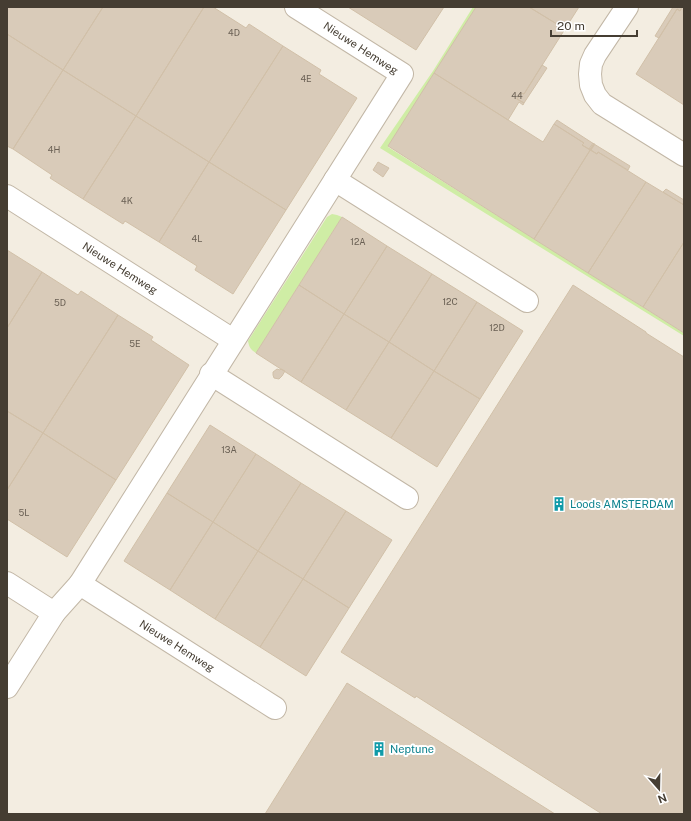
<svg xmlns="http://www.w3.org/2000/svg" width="691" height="821" viewBox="0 0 691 821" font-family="'Public Sans',sans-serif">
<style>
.green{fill:#cfeda5}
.building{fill:#d9cbb9;stroke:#d1c0a8}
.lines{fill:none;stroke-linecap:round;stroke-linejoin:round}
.minor-casing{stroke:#c2b7a6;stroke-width:24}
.minor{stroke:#fff;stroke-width:22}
.labels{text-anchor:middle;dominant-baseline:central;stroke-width:4;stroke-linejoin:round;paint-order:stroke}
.number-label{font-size:9px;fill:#6a6054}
.street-label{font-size:11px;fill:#453d32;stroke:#fff}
.culture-label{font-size:11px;fill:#0d838f;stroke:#fff;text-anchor:start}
</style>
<rect width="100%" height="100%" fill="#f3ede1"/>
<path class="green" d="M 473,7 L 476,7 L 388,147 L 684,333 L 684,336 L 380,148 L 433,71 Z
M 332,214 L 337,215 L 342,217 L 256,353 C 251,350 249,347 248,341 L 327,217 Z"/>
<path class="building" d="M 7,7 L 103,7 L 63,70 L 7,34 Z
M 103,7 L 204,7 L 136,116 L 63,70 Z
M 204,7 L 213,7 L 246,28 L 249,24 L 283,46 L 209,162 L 136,116 Z
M 348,7 L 444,7 L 416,50 Z
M 476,7 L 529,7 L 565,29 L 524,94 L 521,93 L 517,99 L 524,103 L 523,105 L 519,102 L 508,120 L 434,73 Z
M 529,7 L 579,7 L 565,29 Z
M 673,7 L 682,7 L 680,11 L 677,9 L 659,38 L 655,36 Z
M 682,7 L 684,7 L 684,105 L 636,74 L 677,9 L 680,11 Z
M 7,34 L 63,70 L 13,149 L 7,146 Z
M 283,46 L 321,70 L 319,74 L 357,98 L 286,210 L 209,162 Z
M 542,65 L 547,68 L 524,103 L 517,99 L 521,93 L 524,94 Z
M 63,70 L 136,116 L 83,199 L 50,178 L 52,175 L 13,149 Z
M 434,73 L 543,142 L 554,124 L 584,143 L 582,145 L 589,149 L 593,143 L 594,144 L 534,239 L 388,146 Z
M 136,116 L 209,162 L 159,242 L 125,221 L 123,224 L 83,199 Z
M 557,120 L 594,144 L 590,150 L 582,145 L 584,143 L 554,124 Z
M 594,144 L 595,144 L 591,150 L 597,154 L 598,152 L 646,182 L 588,273 L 534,239 Z
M 594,144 L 630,166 L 628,170 L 598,152 L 597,154 L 590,150 Z
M 209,162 L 286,210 L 233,294 L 195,270 L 197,266 L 159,242 Z
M 378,162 L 389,168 L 383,177 L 373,170 Z
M 646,182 L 684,205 L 684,242 L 643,307 L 588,273 Z
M 666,189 L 684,200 L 684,205 L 663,192 Z
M 342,217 L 387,246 L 344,314 L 299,285 Z
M 684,242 L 684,333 L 643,307 Z
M 387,246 L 432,274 L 389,342 L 344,314 Z
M 7,250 L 42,272 L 7,328 Z
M 42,272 L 78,295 L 81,291 L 118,315 L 43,433 L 7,411 L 7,328 Z
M 432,274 L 477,302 L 434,371 L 389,342 Z
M 299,285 L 344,314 L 301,382 L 256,353 Z
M 573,285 L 646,332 L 646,333 L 684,357 L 684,814 L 602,814 L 416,696 L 415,698 L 341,652 Z
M 477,302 L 523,331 L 480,399 L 434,371 Z
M 344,314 L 389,342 L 346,410 L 301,382 Z
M 118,315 L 153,337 L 151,340 L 189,365 L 116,480 L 43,433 Z
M 389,342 L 434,371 L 391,438 L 346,410 Z
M 277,369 L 280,370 L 281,369 L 285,371 L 282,376 L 279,379 L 274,378 L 273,375 L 273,372 Z
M 434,371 L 480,399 L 437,467 L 391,438 Z
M 7,411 L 43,433 L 7,490 Z
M 210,425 L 256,454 L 213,522 L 167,493 Z
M 43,433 L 116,480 L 67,557 L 7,519 L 7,490 Z
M 256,454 L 301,483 L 258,551 L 213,522 Z
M 301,483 L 346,511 L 303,579 L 258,551 Z
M 167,493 L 213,522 L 170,590 L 124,561 Z
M 346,511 L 392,540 L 349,608 L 303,579 Z
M 213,522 L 258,551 L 215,619 L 170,590 Z
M 258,551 L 303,579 L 260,647 L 215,619 Z
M 303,579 L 349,608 L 306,676 L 260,647 Z
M 347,683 L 555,814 L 265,814 Z"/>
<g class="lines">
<defs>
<g id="minor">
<path d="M 627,7 L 595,55 L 591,64 L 590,74 L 591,85 L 595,95 L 602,104 L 684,155"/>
<path d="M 335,180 L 527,301"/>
<path id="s1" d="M 7,196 L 233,340"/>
<path d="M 211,374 L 407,498"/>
<path d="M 7,583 L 54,613"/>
<path id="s2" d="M 80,584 L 275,708"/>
<path d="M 7,687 L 54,613 L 80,584 L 402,74 L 296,7"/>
</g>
</defs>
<use href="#minor" class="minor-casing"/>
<use href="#minor" class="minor"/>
</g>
<defs>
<symbol id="building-bare" viewBox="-9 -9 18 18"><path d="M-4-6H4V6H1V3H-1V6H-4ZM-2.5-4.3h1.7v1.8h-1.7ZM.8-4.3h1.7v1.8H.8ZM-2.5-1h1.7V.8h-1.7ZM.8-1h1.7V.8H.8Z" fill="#0f9aa8" stroke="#fff" stroke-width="2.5" paint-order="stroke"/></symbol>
</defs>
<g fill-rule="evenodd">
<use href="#building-bare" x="549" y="494" width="20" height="20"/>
<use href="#building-bare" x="369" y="739" width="20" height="20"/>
</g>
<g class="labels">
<g class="number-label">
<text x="234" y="32">4D</text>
<text x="306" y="78">4E</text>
<text x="517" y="95">44</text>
<text x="54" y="149">4H</text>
<text x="127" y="200">4K</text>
<text x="197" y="238">4L</text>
<text x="358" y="241">12A</text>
<text x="450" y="301">12C</text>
<text x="60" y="302">5D</text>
<text x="497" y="327">12D</text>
<text x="135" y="343">5E</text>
<text x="229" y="449">13A</text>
<text x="24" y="512">5L</text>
</g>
<g class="street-label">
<text transform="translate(361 48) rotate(33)">Nieuwe Hemweg</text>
<text stroke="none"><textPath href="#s1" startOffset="134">Nieuwe Hemweg</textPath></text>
<text stroke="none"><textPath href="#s2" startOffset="115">Nieuwe Hemweg</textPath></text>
</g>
<g class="culture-label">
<text x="570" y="504">Loods AMSTERDAM</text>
<text x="390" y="749">Neptune</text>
</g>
</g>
<rect width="691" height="821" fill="none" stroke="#453d32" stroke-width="16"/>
<g transform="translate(659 789) rotate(160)" stroke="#ffffff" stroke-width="3" paint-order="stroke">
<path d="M0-3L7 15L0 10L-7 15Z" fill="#453d32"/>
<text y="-6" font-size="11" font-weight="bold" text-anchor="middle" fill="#453d32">N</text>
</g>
<path d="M551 30v6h86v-6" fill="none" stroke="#453d32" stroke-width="2"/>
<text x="557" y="30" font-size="12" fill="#453d32" stroke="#ffffff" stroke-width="3" paint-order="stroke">20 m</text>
</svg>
